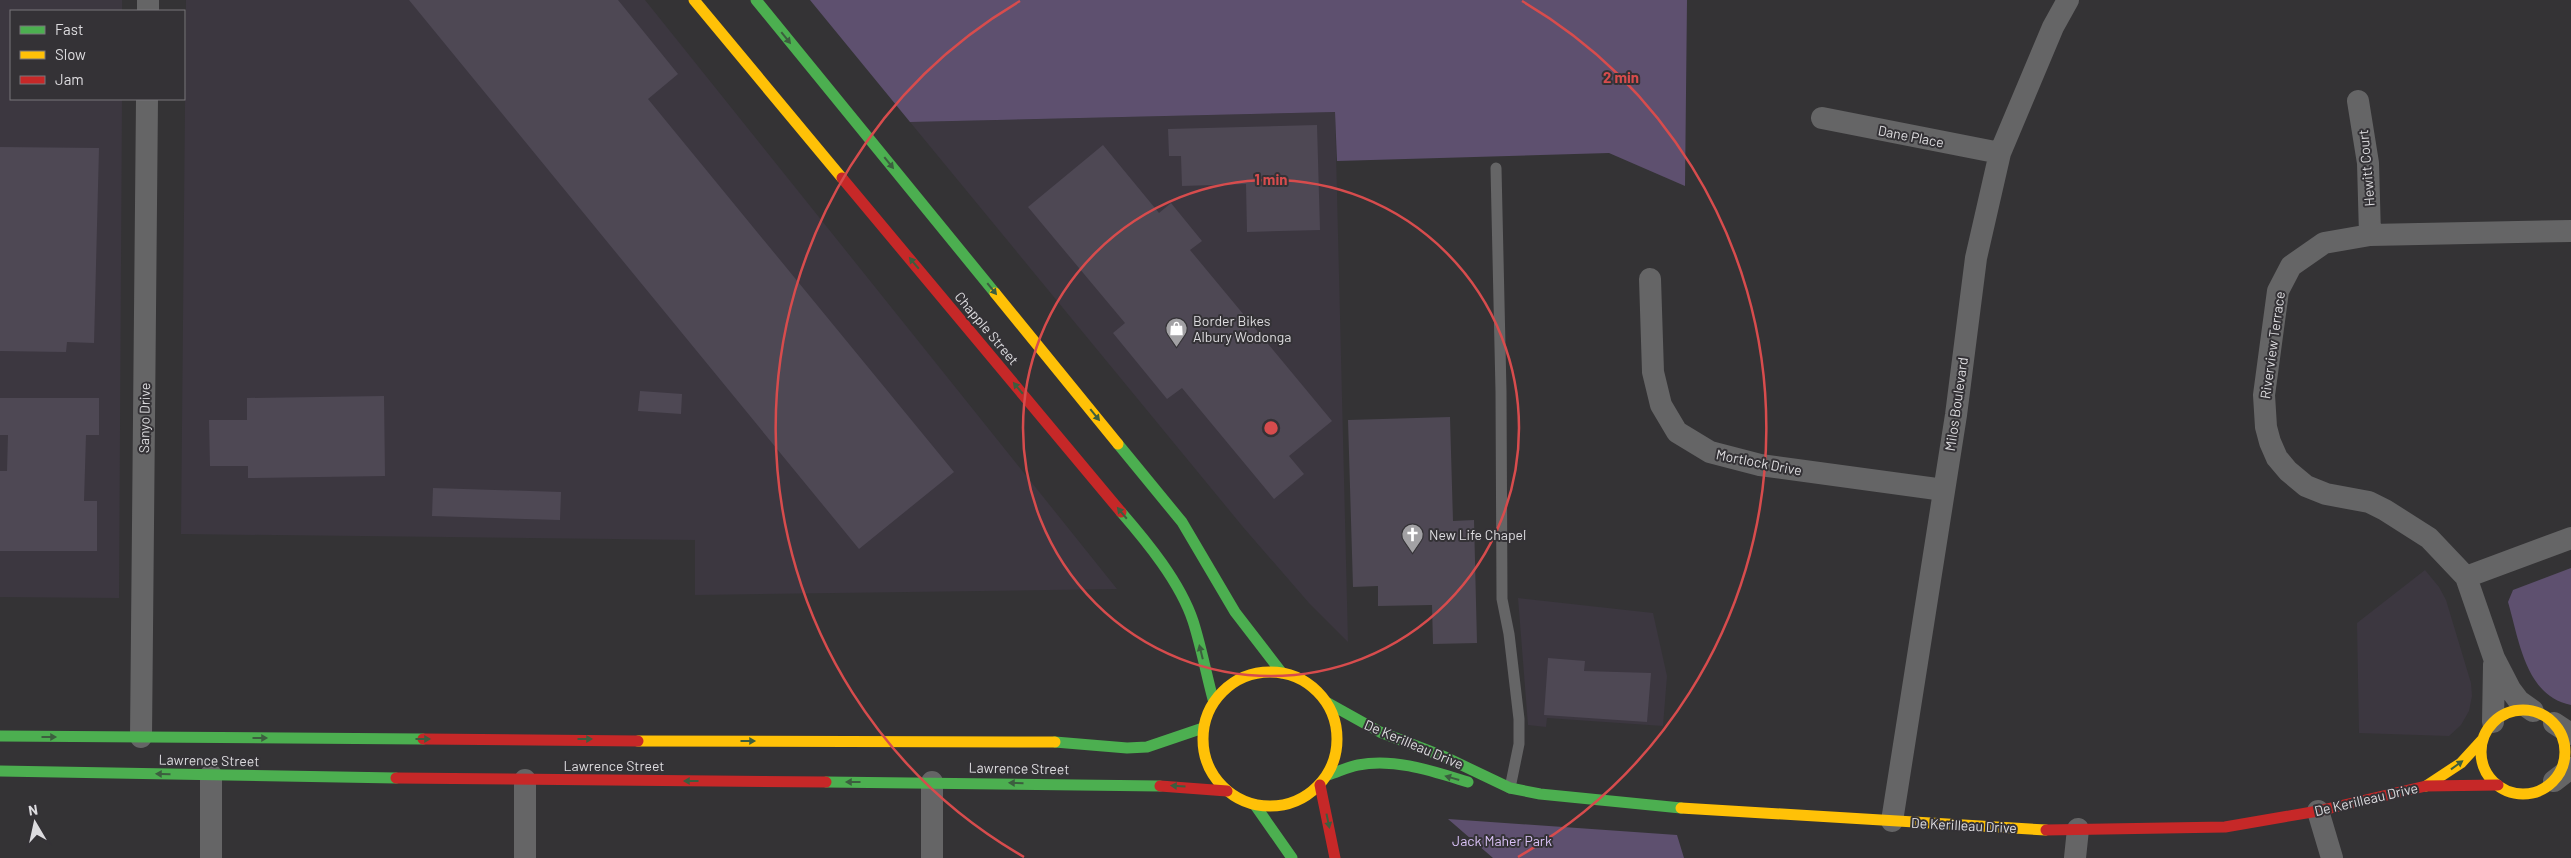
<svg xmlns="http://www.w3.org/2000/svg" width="2571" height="858" viewBox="0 0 2571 858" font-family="Barlow,sans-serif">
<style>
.built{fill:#3c3740}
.green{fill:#5e506f}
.building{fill:#4e4854}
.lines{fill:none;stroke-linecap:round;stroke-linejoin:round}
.lane{stroke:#656566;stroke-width:11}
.street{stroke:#656566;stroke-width:22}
.fast{stroke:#4caf50;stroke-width:11}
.slow{stroke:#ffc107;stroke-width:11}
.jam{stroke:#c62828;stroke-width:11}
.oneway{fill:#3c5e3f}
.ring{fill:none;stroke:#d74c4d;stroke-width:2.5}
.labels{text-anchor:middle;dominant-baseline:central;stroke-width:4;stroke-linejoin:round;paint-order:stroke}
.street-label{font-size:14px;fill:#dddcdf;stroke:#343236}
.poi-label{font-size:14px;fill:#dddcdf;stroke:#343236;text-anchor:start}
.park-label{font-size:14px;fill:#dbc3f8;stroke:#343236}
.centre{fill:#d74c4d;stroke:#343236;stroke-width:2.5}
.ring-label{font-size:15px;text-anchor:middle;font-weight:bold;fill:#d74c4d;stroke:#343236;stroke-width:4;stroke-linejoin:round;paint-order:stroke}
</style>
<rect width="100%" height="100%" fill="#343335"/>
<path class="built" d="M 0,0 L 122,0 L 122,11 L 11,11 L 11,99 L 122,99 L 119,598 L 0,597 Z
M 186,0 L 645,0 L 1117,589 L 695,595 L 695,540 L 181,534 Z
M 1335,112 L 1348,642 L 1309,603 L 1243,527 L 910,122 Z
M 2425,570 L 2439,587 L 2446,600 L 2471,683 L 2472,696 L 2469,711 L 2461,725 L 2449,736 L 2359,733 L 2357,623 Z
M 1518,598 L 1653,613 L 1667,676 L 1663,726 L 1547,718 L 1546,727 L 1528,725 Z"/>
<path class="green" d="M 810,0 L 1687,0 L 1685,186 L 1609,153 L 1337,161 L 1335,112 L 910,122 Z
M 2571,568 L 2571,705 C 2525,696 2519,639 2508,602 L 2513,590 Z
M 1448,819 L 1677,835 L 1684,858 L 1493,858 Z"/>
<path class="building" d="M 409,0 L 618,0 L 678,74 L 648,99 L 954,472 L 859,549 Z
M 1317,125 L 1320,230 L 1247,232 L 1246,184 L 1182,186 L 1181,156 L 1169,156 L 1168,129 Z
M 1103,145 L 1159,213 L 1171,203 L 1202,241 L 1190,250 L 1332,421 L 1289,456 L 1304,474 L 1274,499 L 1182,388 L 1167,399 L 1113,333 L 1125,323 L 1028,207 Z
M 0,147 L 99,148 L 94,343 L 67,342 L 66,352 L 0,351 Z
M 640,391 L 682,394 L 681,414 L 638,411 Z
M 384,396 L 385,476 L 248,478 L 248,466 L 210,466 L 209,420 L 247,420 L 247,398 Z
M 0,398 L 99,398 L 99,435 L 86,435 L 84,501 L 97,501 L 97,551 L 0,551 L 0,471 L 7,471 L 8,435 L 0,435 Z
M 1450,417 L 1453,521 L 1474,520 L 1477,643 L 1433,644 L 1432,605 L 1378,606 L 1378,586 L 1353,587 L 1348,420 Z
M 433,488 L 561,492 L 560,520 L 432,516 Z
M 1548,658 L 1585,661 L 1584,671 L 1651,673 L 1647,722 L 1544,715 Z"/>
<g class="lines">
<path class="lane" d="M 1496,168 L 1501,391 L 1502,599 L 1509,634 L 1519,719 L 1519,744 L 1510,788"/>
<path class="street" d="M 148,11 L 148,0
M 2358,101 L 2368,163 L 2370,235
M 1822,118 L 2000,153
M 1650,279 L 1653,372 L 1661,405 L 1677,432 L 1710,452 L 1760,465 L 1944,490
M 2466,577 L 2571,538
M 2533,711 L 2519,701 L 2510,689 L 2494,658 L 2466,577 L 2429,538 L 2385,510 L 2369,502 L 2326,494 L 2306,486 L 2288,471 L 2277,458 L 2270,442 L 2266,427 L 2264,395 L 2278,291 L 2291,266 L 2324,243 L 2370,235 L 2571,231
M 2493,722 L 2494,665
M 2554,723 L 2571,734
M 141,737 L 147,99
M 2554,781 L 2571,768
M 932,782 L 932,858
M 2318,811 L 2332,858
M 1892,821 L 1956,415 L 1976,258 L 2000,153 L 2053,27 L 2068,0
M 211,858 L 211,775
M 525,858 L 525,780
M 2075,858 L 2078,829"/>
<path class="fast" d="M 756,0 L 995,293
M 1118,444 L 1182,522 L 1235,612 L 1282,673
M 1121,512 C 1147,542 1180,582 1193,621 C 1201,646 1206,673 1213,699
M 1328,703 L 1380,732 L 1445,757 L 1510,788 L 1540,794 L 1681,808
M 0,736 L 423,739
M 1055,742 L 1127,748 L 1147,747 L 1203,728
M 0,771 L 396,778
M 1328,775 C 1338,772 1347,767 1358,765 C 1395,758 1432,771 1468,782
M 826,782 L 1160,786
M 1255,805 L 1292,858"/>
<path class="slow" d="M 694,0 L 842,178
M 995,293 L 1118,444
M1203 739a67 67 0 1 1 134 0a67 67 0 1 1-134 0Z
M2481 752a42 42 0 1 1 84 0a42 42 0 1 1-84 0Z
M 638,741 L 1055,742
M 2426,786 L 2461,763 L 2483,739
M 1681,808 L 2046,830"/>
<path class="jam" d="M 842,178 L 1121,512
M 423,739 L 638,741
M 396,778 L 826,782
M 1320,785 L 1335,858
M 1160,786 L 1227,791
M 2046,830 L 2225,827 L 2318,811 L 2426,786 L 2498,785"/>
</g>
<defs><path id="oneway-solid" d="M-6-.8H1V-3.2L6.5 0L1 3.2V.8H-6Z" transform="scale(1.25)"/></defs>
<g class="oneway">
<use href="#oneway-solid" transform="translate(786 38) rotate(51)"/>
<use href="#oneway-solid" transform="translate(889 163) rotate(51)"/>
<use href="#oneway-solid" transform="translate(914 263) rotate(-130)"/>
<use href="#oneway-solid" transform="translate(992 289) rotate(51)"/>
<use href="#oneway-solid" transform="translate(1018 388) rotate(-130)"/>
<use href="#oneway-solid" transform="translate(1095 415) rotate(51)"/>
<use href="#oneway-solid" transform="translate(1122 513) rotate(-130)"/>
<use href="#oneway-solid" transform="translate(1201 652) rotate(-104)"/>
<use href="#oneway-solid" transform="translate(49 737)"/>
<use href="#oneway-solid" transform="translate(260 738)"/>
<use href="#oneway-solid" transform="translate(423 739)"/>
<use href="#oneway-solid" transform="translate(585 739)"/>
<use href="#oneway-solid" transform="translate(748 741)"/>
<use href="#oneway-solid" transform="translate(2457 765) rotate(-36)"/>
<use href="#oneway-solid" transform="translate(163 774) rotate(-179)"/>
<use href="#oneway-solid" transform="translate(1452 778) rotate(-164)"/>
<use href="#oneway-solid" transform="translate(691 781) rotate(-180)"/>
<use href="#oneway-solid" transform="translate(853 782) rotate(-180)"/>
<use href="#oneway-solid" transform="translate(1016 783) rotate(-179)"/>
<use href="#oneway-solid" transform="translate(1178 786) rotate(-177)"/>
<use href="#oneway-solid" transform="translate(1328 821) rotate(78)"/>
</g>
<g class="ring">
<circle cx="1271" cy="428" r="248"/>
<path d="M1024 857A495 495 0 0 1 1020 1M1522 1A495 495 0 0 1 1518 857"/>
</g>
<defs>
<symbol id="shop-pin" viewBox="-11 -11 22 30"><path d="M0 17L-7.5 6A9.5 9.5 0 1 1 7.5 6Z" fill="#a2a1a4" stroke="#343236"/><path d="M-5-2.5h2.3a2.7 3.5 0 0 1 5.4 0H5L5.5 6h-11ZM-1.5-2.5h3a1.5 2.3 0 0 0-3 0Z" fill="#fff"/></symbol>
<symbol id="church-pin" viewBox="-11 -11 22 30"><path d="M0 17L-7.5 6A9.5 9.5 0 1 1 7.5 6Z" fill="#a2a1a4" stroke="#343236"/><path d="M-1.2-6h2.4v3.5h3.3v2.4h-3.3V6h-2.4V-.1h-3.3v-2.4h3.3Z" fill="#fff"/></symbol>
</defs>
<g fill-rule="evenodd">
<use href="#shop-pin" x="1164" y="316" width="25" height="34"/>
<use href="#church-pin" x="1400" y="522" width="25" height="34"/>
</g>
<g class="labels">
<g class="street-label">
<text transform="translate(1911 136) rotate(11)">Dane Place</text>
<text transform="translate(2366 168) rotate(-95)">Hewitt Court</text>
<text transform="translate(987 328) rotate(50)">Chapple Street</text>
<text transform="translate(2272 345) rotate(-82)">Riverview Terrace</text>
<text transform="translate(1956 404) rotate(-82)">Milos Boulevard</text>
<text transform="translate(144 418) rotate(-89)">Sanyo Drive</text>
<text transform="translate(1759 462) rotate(11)">Mortlock Drive</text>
<text transform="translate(1414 744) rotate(23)">De Kerilleau Drive</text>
<text transform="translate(209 760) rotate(1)">Lawrence Street</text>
<text x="614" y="765">Lawrence Street</text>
<text transform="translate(1019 768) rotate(1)">Lawrence Street</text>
<text transform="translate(2366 799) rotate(-13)">De Kerilleau Drive</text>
<text transform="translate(1964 825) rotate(3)">De Kerilleau Drive</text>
</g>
<g class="poi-label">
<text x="1193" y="320">Border Bikes<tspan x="1193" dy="16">Albury Wodonga</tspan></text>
<text x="1429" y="534">New Life Chapel</text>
</g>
<g class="park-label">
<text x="1502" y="840">Jack Maher Park</text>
</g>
</g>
<circle cx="1271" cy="428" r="8" class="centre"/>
<g class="ring-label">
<text x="1621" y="83">2 min</text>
<text x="1271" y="185">1 min</text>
</g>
<rect x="10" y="10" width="175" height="90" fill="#343236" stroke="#78767a"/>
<rect x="20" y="26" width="25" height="8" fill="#4caf50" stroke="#78767a"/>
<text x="55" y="35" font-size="15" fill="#dddcdf">Fast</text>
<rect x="20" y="51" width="25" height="8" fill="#ffc107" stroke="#78767a"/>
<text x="55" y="60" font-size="15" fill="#dddcdf">Slow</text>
<rect x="20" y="76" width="25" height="8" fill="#c62828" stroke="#78767a"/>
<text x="55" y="85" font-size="15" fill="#dddcdf">Jam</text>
<g transform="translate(35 823) rotate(351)" stroke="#343236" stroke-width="4" paint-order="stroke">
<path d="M0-4L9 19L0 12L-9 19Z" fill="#dddcdf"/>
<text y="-8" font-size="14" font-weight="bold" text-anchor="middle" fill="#dddcdf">N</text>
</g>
</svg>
